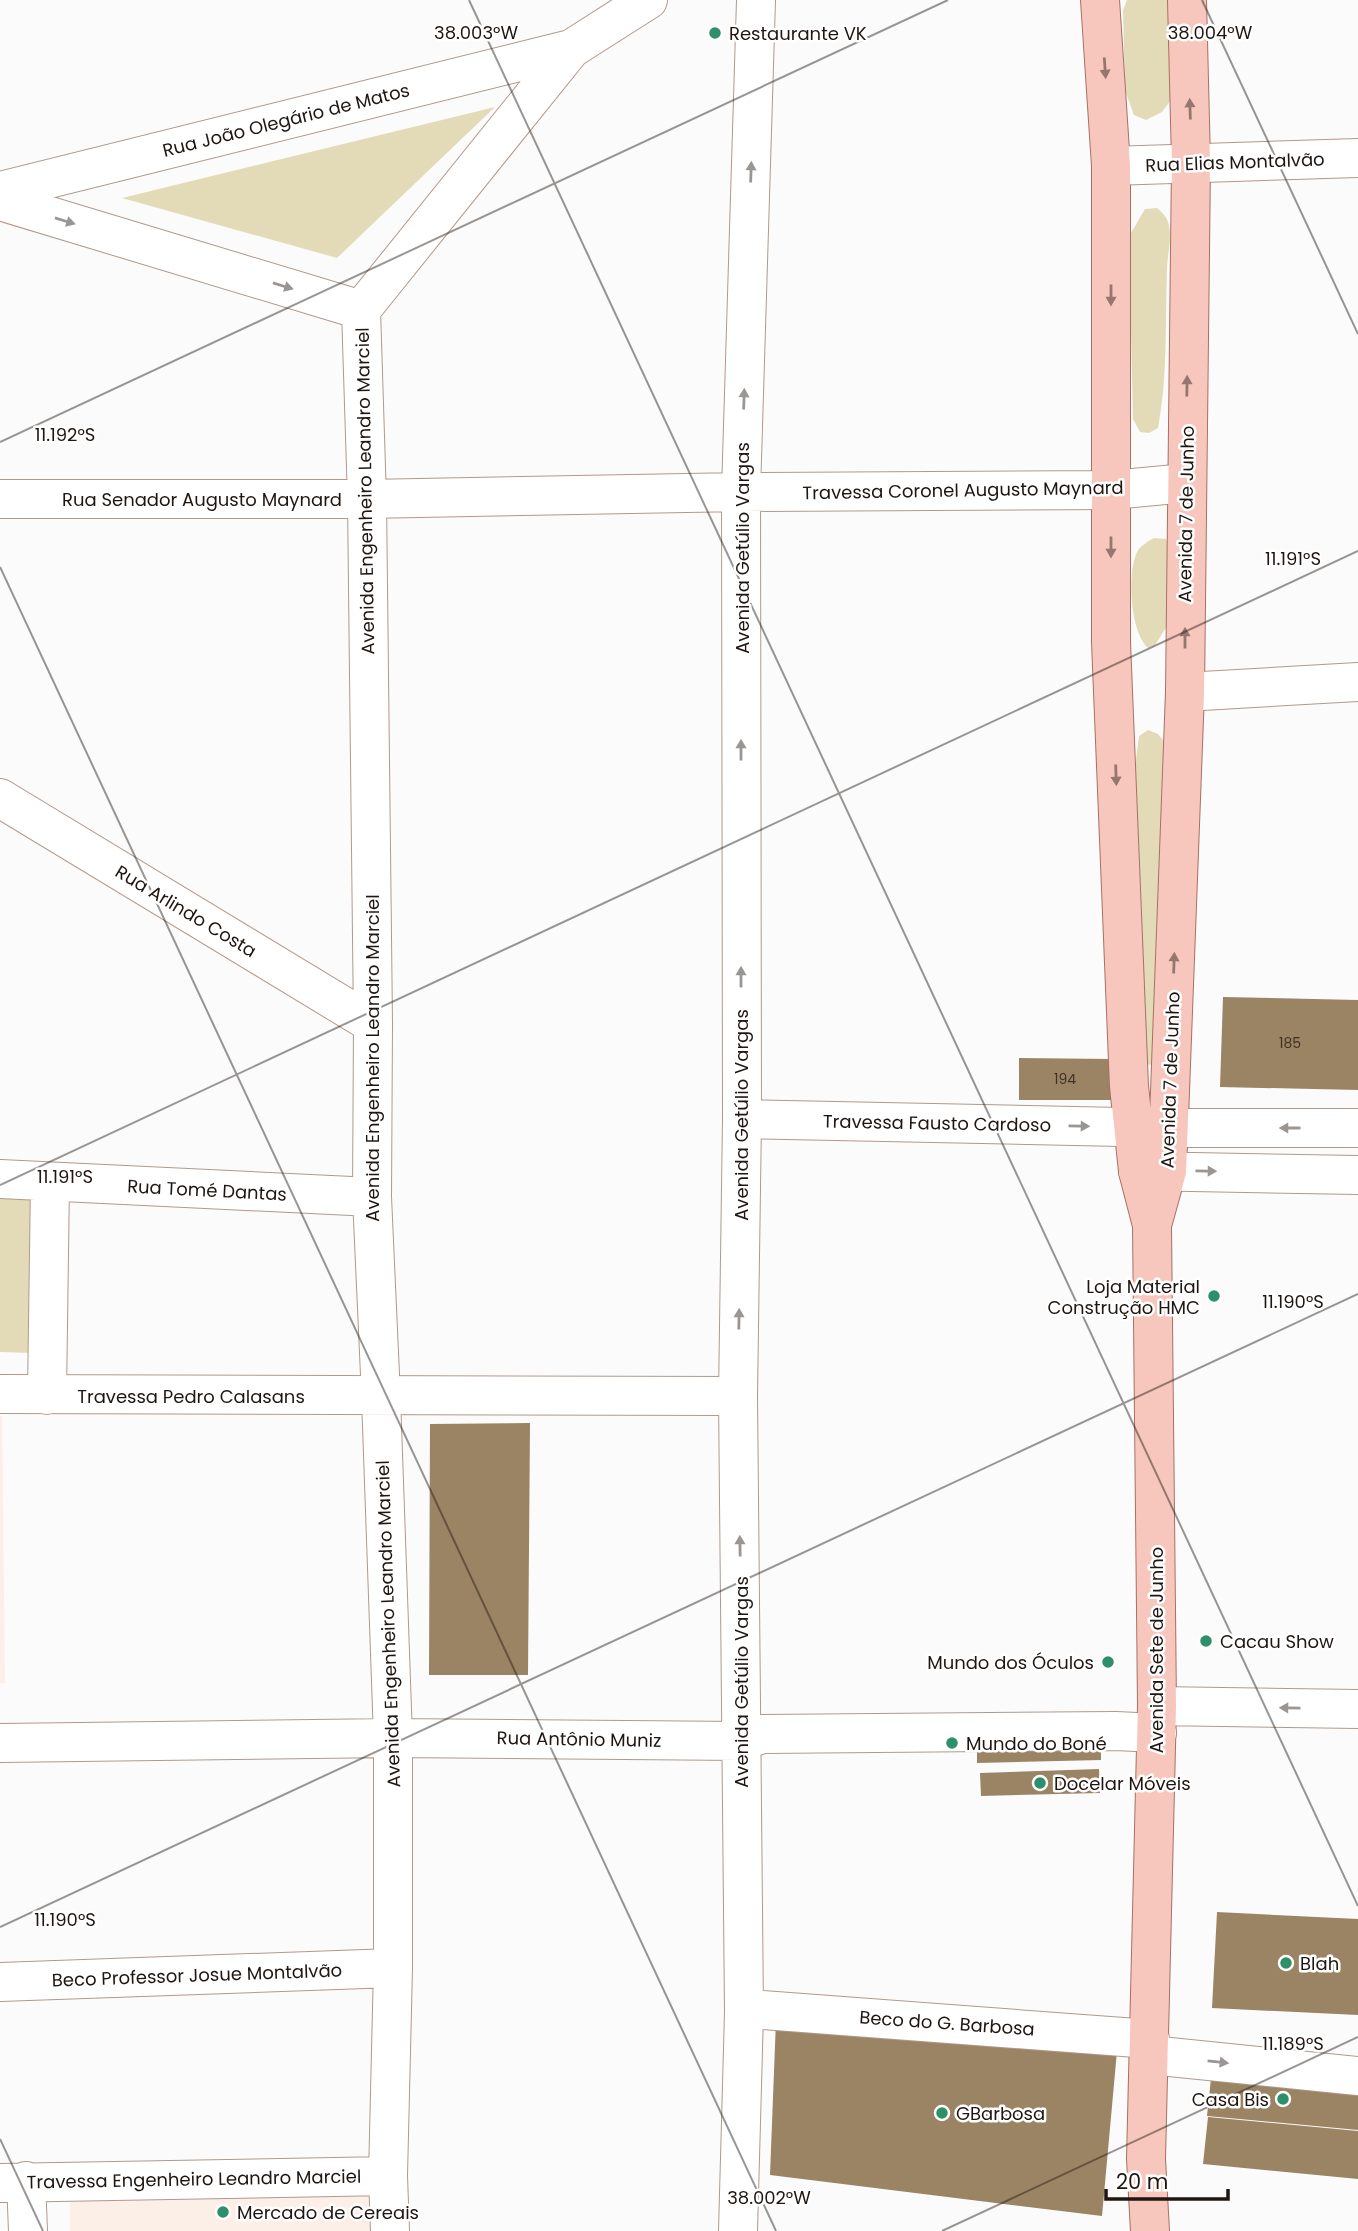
<svg xmlns="http://www.w3.org/2000/svg" width="1358" height="2231" viewBox="0 0 1358 2231" font-family="Poppins,sans-serif">
<style>
.built{fill:#fcefe7}
.park{fill:#e3dbb7}
.building{fill:#9b8464}
.lines{fill:none;stroke-linecap:round;stroke-linejoin:round}
.minor-casing{stroke:#b1998a;stroke-width:40}
.major-casing{stroke:#a87064;stroke-width:40}
.minor{stroke:#fff;stroke-width:38}
.major{stroke:#f7c7bd;stroke-width:38}
.oneway{fill:#967770}
.oneway2{fill:#9a9694}
.ticks{fill:none;stroke:#1f1611;stroke-width:2;stroke-opacity:0.45}
.poi-dot{fill:#2d906b;stroke:#fff;stroke-width:2.5}
.labels{text-anchor:middle;dominant-baseline:central;stroke-width:5;stroke-linejoin:round;paint-order:stroke}
.number-label{font-size:14px;fill:#3e3226}
.poi-label{font-size:18px;fill:#1f1611;stroke:#fff;text-anchor:start}
.street-label{font-size:18px;fill:#1f1611;stroke:#fff}
.ticks-label{font-size:18px;text-anchor:middle;fill:#1f1611;stroke:#fff;stroke-width:5;stroke-linejoin:round;paint-order:stroke}
</style>
<rect width="100%" height="100%" fill="#fbfbfb"/>
<path class="built" d="M 0,1416 L 2,1416 L 5,1683 L 0,1683 Z
M 70,2193 L 377,2193 L 377,2231 L 70,2231 Z"/>
<path class="park" d="M 1127,0 L 1171,0 L 1174,96 L 1162,112 L 1146,120 L 1134,115 L 1125,90 L 1123,10 Z
M 495,107 L 337,258 L 122,198 Z
M 1157,208 C 1163,213 1168,218 1169,226 C 1172,239 1167,256 1167,270 C 1165,323 1168,375 1158,428 L 1149,433 L 1140,432 L 1133,419 L 1130,288 L 1131,233 L 1145,209 Z
M 1154,538 L 1166,539 L 1169,547 L 1167,626 L 1155,645 L 1148,648 C 1130,632 1127,573 1137,552 C 1140,546 1148,541 1154,538 Z
M 1148,730 L 1158,734 L 1168,746 L 1157,1062 L 1149,1065 L 1142,1053 L 1133,783 L 1139,736 Z
M 0,1173 L 35,1174 L 31,1353 L 0,1352 Z"/>
<path class="building" d="M 1223,997 L 1358,1000 L 1358,1090 L 1220,1087 Z
M 1019,1058 L 1112,1059 L 1111,1100 L 1019,1100 Z
M 530,1423 L 528,1675 L 429,1675 L 430,1424 Z
M 1101,1732 L 1101,1760 L 977,1763 L 977,1735 Z
M 1099,1769 L 1100,1793 L 981,1796 L 980,1773 Z
M 1217,1912 L 1358,1919 L 1358,2015 L 1212,2008 Z
M 776,2020 L 1117,2051 L 1102,2216 L 770,2175 Z
M 1212,2069 L 1358,2082 L 1358,2130 L 1207,2116 Z
M 1208,2117 L 1358,2131 L 1358,2179 L 1203,2164 Z"/>
<g class="lines">
<defs>
<path id="minor" d="M 1111,166 L 1358,158
M 0,191 L 571,49
M 0,201 L 361,310
M 0,499 L 367,499 L 741,492 L 1112,490 L 1186,483
M 1185,692 L 1358,682
M 0,798 L 373,1024
M 742,1119 L 1168,1128 L 1358,1128
M 1138,1171 L 1358,1175
M 0,1179 L 372,1197
M 0,1394 L 738,1396
M 47,1395 L 50,1182
M 1157,1706 L 1358,1709
M 0,1743 L 393,1738 L 741,1741 L 763,1734 L 1116,1731 L 1157,1733
M 0,1982 L 393,1968
M 744,2012 L 762,2010 L 1150,2039
M 1150,2055 L 1358,2076
M 26,2181 L 28,2231
M 0,2183 L 388,2176
M 390,2231 L 388,2176 L 393,1968 L 393,1738 L 381,1397 L 372,1197 L 373,1024 L 367,499 L 361,310 L 571,49 L 648,0
M 738,2231 L 744,2012 L 738,1396 L 742,1119 L 741,492 L 756,0"/>
<path id="major" d="M 1100,0 L 1111,166 L 1111,642 L 1129,1086 L 1138,1171 L 1152,1225 L 1157,1706 L 1146,2159 L 1150,2231
M 1152,1225 L 1167,1171 L 1185,692 L 1191,162 L 1187,0"/>
</defs>
<use href="#minor" class="minor-casing"/>
<use href="#major" class="major-casing"/>
<use href="#minor" class="minor"/>
<use href="#major" class="major"/>
</g>
<defs><path id="oneway-solid" d="M-6-.8H1V-3.2L6.5 0L1 3.2V.8H-6Z" transform="scale(1.75)"/></defs>
<g class="oneway">
<use href="#oneway-solid" transform="translate(1105 68) rotate(86)"/>
<use href="#oneway-solid" transform="translate(1190 109) rotate(-92)"/>
<use href="#oneway-solid" transform="translate(1111 295) rotate(90)"/>
<use href="#oneway-solid" transform="translate(1187 386) rotate(-89)"/>
<use href="#oneway-solid" transform="translate(1111 547) rotate(90)"/>
<use href="#oneway-solid" transform="translate(1185 638) rotate(-90)"/>
<use href="#oneway-solid" transform="translate(1116 775) rotate(88)"/>
<use href="#oneway-solid" transform="translate(1174 963) rotate(-88)"/>
</g>
<g class="oneway2">
<use href="#oneway-solid" transform="translate(751 172) rotate(-88)"/>
<use href="#oneway-solid" transform="translate(65 221) rotate(17)"/>
<use href="#oneway-solid" transform="translate(283 286) rotate(17)"/>
<use href="#oneway-solid" transform="translate(744 399) rotate(-88)"/>
<use href="#oneway-solid" transform="translate(741 750) rotate(-90)"/>
<use href="#oneway-solid" transform="translate(741 977) rotate(-90)"/>
<use href="#oneway-solid" transform="translate(1079 1126) rotate(1)"/>
<use href="#oneway-solid" transform="translate(1290 1128) rotate(180)"/>
<use href="#oneway-solid" transform="translate(1206 1171) rotate(1)"/>
<use href="#oneway-solid" transform="translate(739 1319) rotate(-89)"/>
<use href="#oneway-solid" transform="translate(740 1546) rotate(-91)"/>
<use href="#oneway-solid" transform="translate(1290 1708) rotate(-179)"/>
<use href="#oneway-solid" transform="translate(1218 2062) rotate(6)"/>
</g>
<path class="ticks" d="M 469,0 L 1358,1906M 1202,0 L 1358,334M 0,442 L 948,0M 0,567 L 776,2231M 0,1185 L 1358,551M 0,1927 L 1358,1294M 0,2139 L 43,2231M 942,2231 L 1358,2037"/>
<g class="poi-dot">
<circle cx="715" cy="33" r="7"/>
<circle cx="1214" cy="1296" r="7"/>
<circle cx="1206" cy="1641" r="7"/>
<circle cx="1108" cy="1662" r="7"/>
<circle cx="952" cy="1743" r="7"/>
<circle cx="1040" cy="1783" r="7"/>
<circle cx="1286" cy="1963" r="7"/>
<circle cx="1283" cy="2099" r="7"/>
<circle cx="942" cy="2113" r="7"/>
<circle cx="223" cy="2212" r="7"/>
</g>
<g class="labels">
<g class="number-label">
<text x="1290" y="1043">185</text>
<text x="1065" y="1079">194</text>
</g>
<g class="poi-label">
<text x="729" y="33">Restaurante VK</text>
<text x="1200" y="1286" text-anchor="end">Loja Material<tspan x="1200" dy="21">Construção HMC</tspan></text>
<text x="1220" y="1641">Cacau Show</text>
<text x="1094" y="1662" text-anchor="end">Mundo dos Óculos</text>
<text x="966" y="1743">Mundo do Boné</text>
<text x="1054" y="1783">Docelar Móveis</text>
<text x="1300" y="1963">Blah</text>
<text x="1269" y="2099" text-anchor="end">Casa Bis</text>
<text x="956" y="2113">GBarbosa</text>
<text x="237" y="2212">Mercado de Cereais</text>
</g>
<g class="street-label">
<text transform="translate(286 120) rotate(-14)">Rua João Olegário de Matos</text>
<text transform="translate(1235 162) rotate(-2)">Rua Elias Montalvão</text>
<text transform="translate(963 490) rotate(-1)">Travessa Coronel Augusto Maynard</text>
<text transform="translate(365 491) rotate(-91)">Avenida Engenheiro Leandro Marciel</text>
<text x="202" y="499">Rua Senador Augusto Maynard</text>
<text transform="translate(1186 514) rotate(-89)">Avenida 7 de Junho</text>
<text transform="translate(742 548) rotate(-90)">Avenida Getúlio Vargas</text>
<text transform="translate(186 911) rotate(31)">Rua Arlindo Costa</text>
<text transform="translate(372 1058) rotate(-90)">Avenida Engenheiro Leandro Marciel</text>
<text transform="translate(1170 1080) rotate(-88)">Avenida 7 de Junho</text>
<text transform="translate(741 1115) rotate(-90)">Avenida Getúlio Vargas</text>
<text transform="translate(937 1123) rotate(1)">Travessa Fausto Cardoso</text>
<text transform="translate(207 1190) rotate(3)">Rua Tomé Dantas</text>
<text x="191" y="1396">Travessa Pedro Calasans</text>
<text transform="translate(388 1624) rotate(-92)">Avenida Engenheiro Leandro Marciel</text>
<text transform="translate(1156 1650) rotate(-90)">Avenida Sete de Junho</text>
<text transform="translate(741 1682) rotate(-90)">Avenida Getúlio Vargas</text>
<text transform="translate(579 1739) rotate(1)">Rua Antônio Muniz</text>
<text transform="translate(197 1975) rotate(-2)">Beco Professor Josue Montalvão</text>
<text transform="translate(947 2023) rotate(4)">Beco do G. Barbosa</text>
<text transform="translate(194 2179) rotate(-1)">Travessa Engenheiro Leandro Marciel</text>
</g>
</g>
<g class="ticks-label">
<text x="476" y="39">38.003°W</text>
<text x="1210" y="39">38.004°W</text>
<text x="65" y="441">11.192°S</text>
<text x="1293" y="565">11.191°S</text>
<text x="65" y="1183">11.191°S</text>
<text x="1293" y="1308">11.190°S</text>
<text x="65" y="1926">11.190°S</text>
<text x="1293" y="2050">11.189°S</text>
<text x="769" y="2204">38.002°W</text>
</g>
<path d="M1106 2189v10h122v-10" fill="none" stroke="#1f1611" stroke-width="3.5"/>
<text x="1116" y="2189" font-size="21" fill="#1f1611" stroke="#ffffff" stroke-width="5" paint-order="stroke">20 m</text>
</svg>
